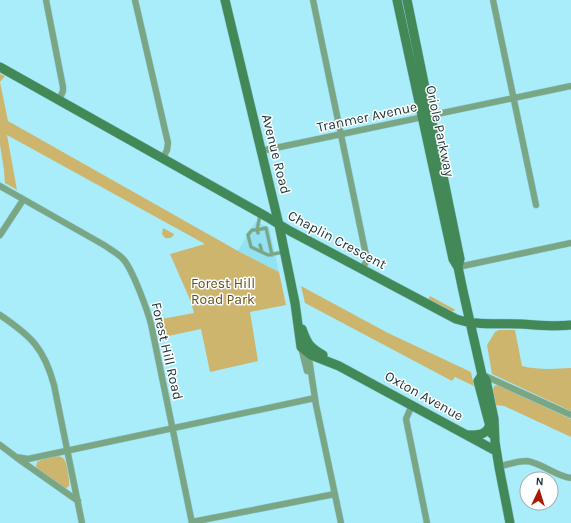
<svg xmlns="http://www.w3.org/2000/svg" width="571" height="523" viewBox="0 0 571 523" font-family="Karla,sans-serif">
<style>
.built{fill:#93e2f1}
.green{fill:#cdb56e}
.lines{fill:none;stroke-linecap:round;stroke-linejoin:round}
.lane-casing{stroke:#8cc8d4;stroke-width:4}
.street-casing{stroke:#8cc8d4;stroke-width:7}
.secondary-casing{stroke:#8cc8d4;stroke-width:10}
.lane{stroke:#7aa684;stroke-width:3}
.street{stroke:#7aa684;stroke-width:6}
.secondary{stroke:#428957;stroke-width:9}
.labels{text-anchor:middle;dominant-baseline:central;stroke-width:3;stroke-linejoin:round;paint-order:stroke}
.street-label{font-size:14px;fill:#173338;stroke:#fff}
.park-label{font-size:14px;fill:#615019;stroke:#fff}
</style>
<rect width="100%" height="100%" fill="#a9edfb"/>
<path class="built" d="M 255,222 L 269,227 L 279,272 L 238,251 Z"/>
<path class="green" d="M 0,74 L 5,76 L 0,82 L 8,121 L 238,251 L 279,272 L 286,305 L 250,312 L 258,361 L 210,372 L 201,329 L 159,338 L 156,320 L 194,313 L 191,302 L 170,254 L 205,244 L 7,135 L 17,190 L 5,183 L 4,170 L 0,145 Z
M 163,228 L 174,234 C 173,238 169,239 165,238 L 162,234 Z
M 301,286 L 388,333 L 471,372 L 474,386 L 455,377 L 452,381 L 305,303 Z
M 430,296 L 454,309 L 455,311 L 451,311 L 428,300 Z
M 499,330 L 515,330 L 522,366 C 538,370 554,369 571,368 L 571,411 L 492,374 L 487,345 L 495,332 Z
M 498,385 L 571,419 L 571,437 L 504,406 L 496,405 L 493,390 L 494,386 Z
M 58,456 C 61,457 62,457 64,459 C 67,463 70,482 69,486 L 65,489 L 38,470 L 36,466 L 37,462 L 41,460 Z"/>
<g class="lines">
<defs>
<path id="lane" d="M 260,215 L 257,230 L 252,230 L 248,235 L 251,247 L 268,255 L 284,252
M 258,233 L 257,230 L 266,228 L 272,255
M 260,245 L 262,252"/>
<path id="street" d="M 46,0 L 63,87 L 63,91 L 59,100
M 135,0 L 168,143 L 167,150 L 163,158
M 313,0 L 366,255 L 366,262 L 362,269
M 493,0 L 536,205
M 261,151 L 571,86
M 0,186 L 104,245 C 111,250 119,254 124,260 C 133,271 147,309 151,324 L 192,523
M 0,235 L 23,200
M 458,267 L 571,243
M 0,315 C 31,336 44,348 54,385 L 82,523
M 301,347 L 307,371
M 308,352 L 316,405 L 341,523
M 483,375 L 571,415
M 412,405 L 406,419 L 427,523
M 0,445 L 16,457 L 28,459 L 315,398
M 17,458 L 78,501
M 499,467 C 508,464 517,461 527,461 C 542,463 555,476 571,478
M 192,522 L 335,494"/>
<path id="secondary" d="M 225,0 L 279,225 L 295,303 L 301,347 L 311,355 L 339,366 L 496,451
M 397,0 L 453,259 L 458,267
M 407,0 L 460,259 L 458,267 L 463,291 L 482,375 L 486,380 L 494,419 L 495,442 L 499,467 L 510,523
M 0,67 L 267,217 L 290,231 L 456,319 C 477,326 499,323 521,324 C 538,325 554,327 571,325
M 302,329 C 307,343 309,347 323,355
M 482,375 L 478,381 L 492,434
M 468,435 C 476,435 485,436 489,427"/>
</defs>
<use href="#lane" class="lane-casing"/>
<use href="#street" class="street-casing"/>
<use href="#secondary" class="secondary-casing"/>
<use href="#lane" class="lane"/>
<use href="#street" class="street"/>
<use href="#secondary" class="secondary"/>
</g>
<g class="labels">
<g class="street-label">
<text transform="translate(367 117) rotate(-12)">Tranmer Avenue</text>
<text transform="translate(440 131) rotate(78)">Oriole Parkway</text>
<text transform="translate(276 154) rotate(76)">Avenue Road</text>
<text transform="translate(337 240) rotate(28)">Chaplin Crescent</text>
<text transform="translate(167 351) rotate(77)">Forest Hill Road</text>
<text transform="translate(424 396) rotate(29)">Oxton Avenue</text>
</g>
<g class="park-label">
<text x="223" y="283">Forest Hill<tspan x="223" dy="16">Road Park</tspan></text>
</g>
</g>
<g transform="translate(539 491) rotate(4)"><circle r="19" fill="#ffffff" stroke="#a2adaf"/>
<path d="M0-3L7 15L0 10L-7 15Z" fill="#a91802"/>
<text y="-6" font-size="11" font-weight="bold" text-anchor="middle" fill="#173338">N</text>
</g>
</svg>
